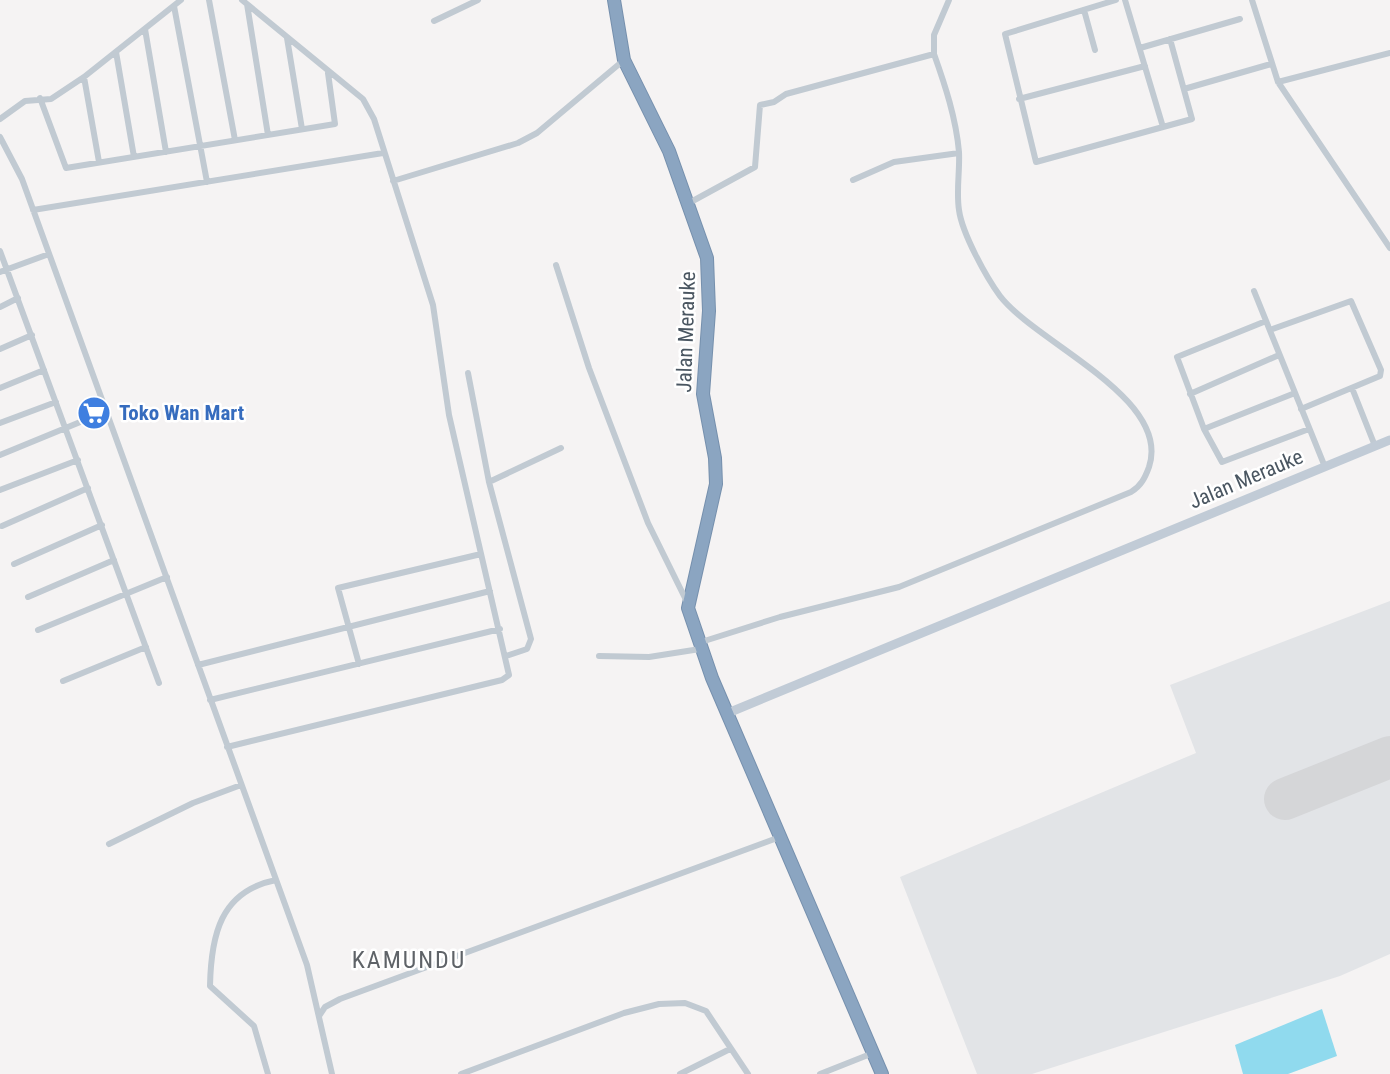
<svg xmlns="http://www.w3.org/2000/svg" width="1390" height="1074" viewBox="0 0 1390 1074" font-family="'Roboto Condensed',sans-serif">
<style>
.airport{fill:#e2e4e7}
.water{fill:#90daee}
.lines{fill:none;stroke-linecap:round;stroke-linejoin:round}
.runway{stroke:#d5d6d8;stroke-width:42}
.highway-casing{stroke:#7690ad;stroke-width:14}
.street{stroke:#c1cad2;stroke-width:6}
.secondary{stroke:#c1cbd6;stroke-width:9}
.highway{stroke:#8ba5c1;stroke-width:12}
.labels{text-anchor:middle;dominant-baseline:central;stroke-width:5;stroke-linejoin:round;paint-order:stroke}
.street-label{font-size:21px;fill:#4a5661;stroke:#fff}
.shop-label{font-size:21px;font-weight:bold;fill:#366cbe;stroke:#fff;text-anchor:start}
.quarter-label{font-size:24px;letter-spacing:2px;fill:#5f6368;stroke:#fff}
</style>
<rect width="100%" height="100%" fill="#f5f3f3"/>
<path class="airport" d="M 1390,601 L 1390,954 L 1340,976 L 1032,1074 L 977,1074 L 900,877 L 1196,753 L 1170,685 Z"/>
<path class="water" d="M 1322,1009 L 1337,1056 L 1288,1074 L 1243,1074 L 1235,1045 Z"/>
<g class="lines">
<path class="runway" d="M 1285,799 L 1390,757"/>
<defs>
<path id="highway" d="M 614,0 L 624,60 L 669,151 L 707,258 L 709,311 L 703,394 L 715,458 L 716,484 L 688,608 L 712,678 L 882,1074"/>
</defs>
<use href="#highway" class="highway-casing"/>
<path class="street" d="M 209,0 L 235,140
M 1116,0 L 1005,34 L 1036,162 L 1192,119 L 1170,39
M 1125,0 L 1163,127
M 1252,0 L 1278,82 L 1390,248
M 247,4 L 268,135
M 174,6 L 207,182
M 1084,10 L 1095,50
M 434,21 L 478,0
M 145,29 L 166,152
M 287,38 L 302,129
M 1140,48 L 1240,19
M 116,52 L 134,157
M 934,54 L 934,35 L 949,0
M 84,77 L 99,162
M 1278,82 L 1390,53
M 1184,89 L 1271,64
M 40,98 L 66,168 L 335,124 L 328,73
M 1019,99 L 1145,66
M 0,119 L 25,101 L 51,99 L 84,77 L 181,0
M 0,137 L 22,179 L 307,965 L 332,1074
M 853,180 L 894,162 L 959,153
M 393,181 L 518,143 L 537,133 L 624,60
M 689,203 L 755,167 L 760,105 L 774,102 L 786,94 L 934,54 C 945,85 956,118 959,152 C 960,171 956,191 959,210 C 962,233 986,277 1000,296 C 1036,343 1172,398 1149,467 C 1145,478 1141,486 1131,492 L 899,587 L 780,617 L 698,643
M 33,210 L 383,153
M 0,251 L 159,683
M 556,265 L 589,368 L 648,523 L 687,602
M 0,272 L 49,254
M 1254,291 L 1325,467
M 0,307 L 18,298
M 1266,321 L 1177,357 L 1204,429 L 1222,462 L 1309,429
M 1270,330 L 1351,301 L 1381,370 L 1380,376 L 1301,409
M 0,349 L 32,335
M 468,373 L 489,482 L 531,639 L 527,649 L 506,656
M 0,388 L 44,370
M 1352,388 L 1375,446
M 1190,394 L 1279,355
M 0,423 L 56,402
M 1204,429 L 1295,393
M 0,455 L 107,411
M 489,482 L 561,448
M 0,490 L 78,460
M 2,526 L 88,488
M 14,564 L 102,525
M 28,597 L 114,560
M 38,630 L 167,577
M 599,656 L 649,657 L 700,649
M 359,664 L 338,588 L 481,554
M 198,665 L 490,591
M 63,681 L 146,647
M 210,700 L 500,629
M 227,747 L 502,680 L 509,675 L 449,415 L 433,305 L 374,119 L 363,99 L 242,0
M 109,844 L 193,803 L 241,785
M 319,1016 L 325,1007 L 340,999 L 780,837
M 268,1074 L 254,1026 L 210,986 C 211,936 220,891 276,880
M 461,1074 L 624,1013 L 659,1004 L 685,1003 L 706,1011 L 748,1074
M 680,1074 L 730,1049
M 820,1074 L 873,1053"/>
<path class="secondary" d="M 728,713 L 1390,440"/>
<use href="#highway" class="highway"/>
</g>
<defs>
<symbol id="supermarket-disc" viewBox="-11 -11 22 22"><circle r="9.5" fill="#3f7fe0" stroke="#fff"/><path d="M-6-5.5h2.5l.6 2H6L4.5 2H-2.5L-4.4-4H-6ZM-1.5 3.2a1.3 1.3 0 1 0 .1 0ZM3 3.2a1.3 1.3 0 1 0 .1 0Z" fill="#fff"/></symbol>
</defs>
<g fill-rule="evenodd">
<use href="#supermarket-disc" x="75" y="394" width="38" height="38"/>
</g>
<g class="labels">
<g class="street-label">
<text transform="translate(686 332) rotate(-88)">Jalan Merauke</text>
<text transform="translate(1246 479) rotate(-23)">Jalan Merauke</text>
</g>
<g class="shop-label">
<text x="119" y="413">Toko Wan Mart</text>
</g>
<g class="quarter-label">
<text x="409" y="960">KAMUNDU</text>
</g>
</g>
</svg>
